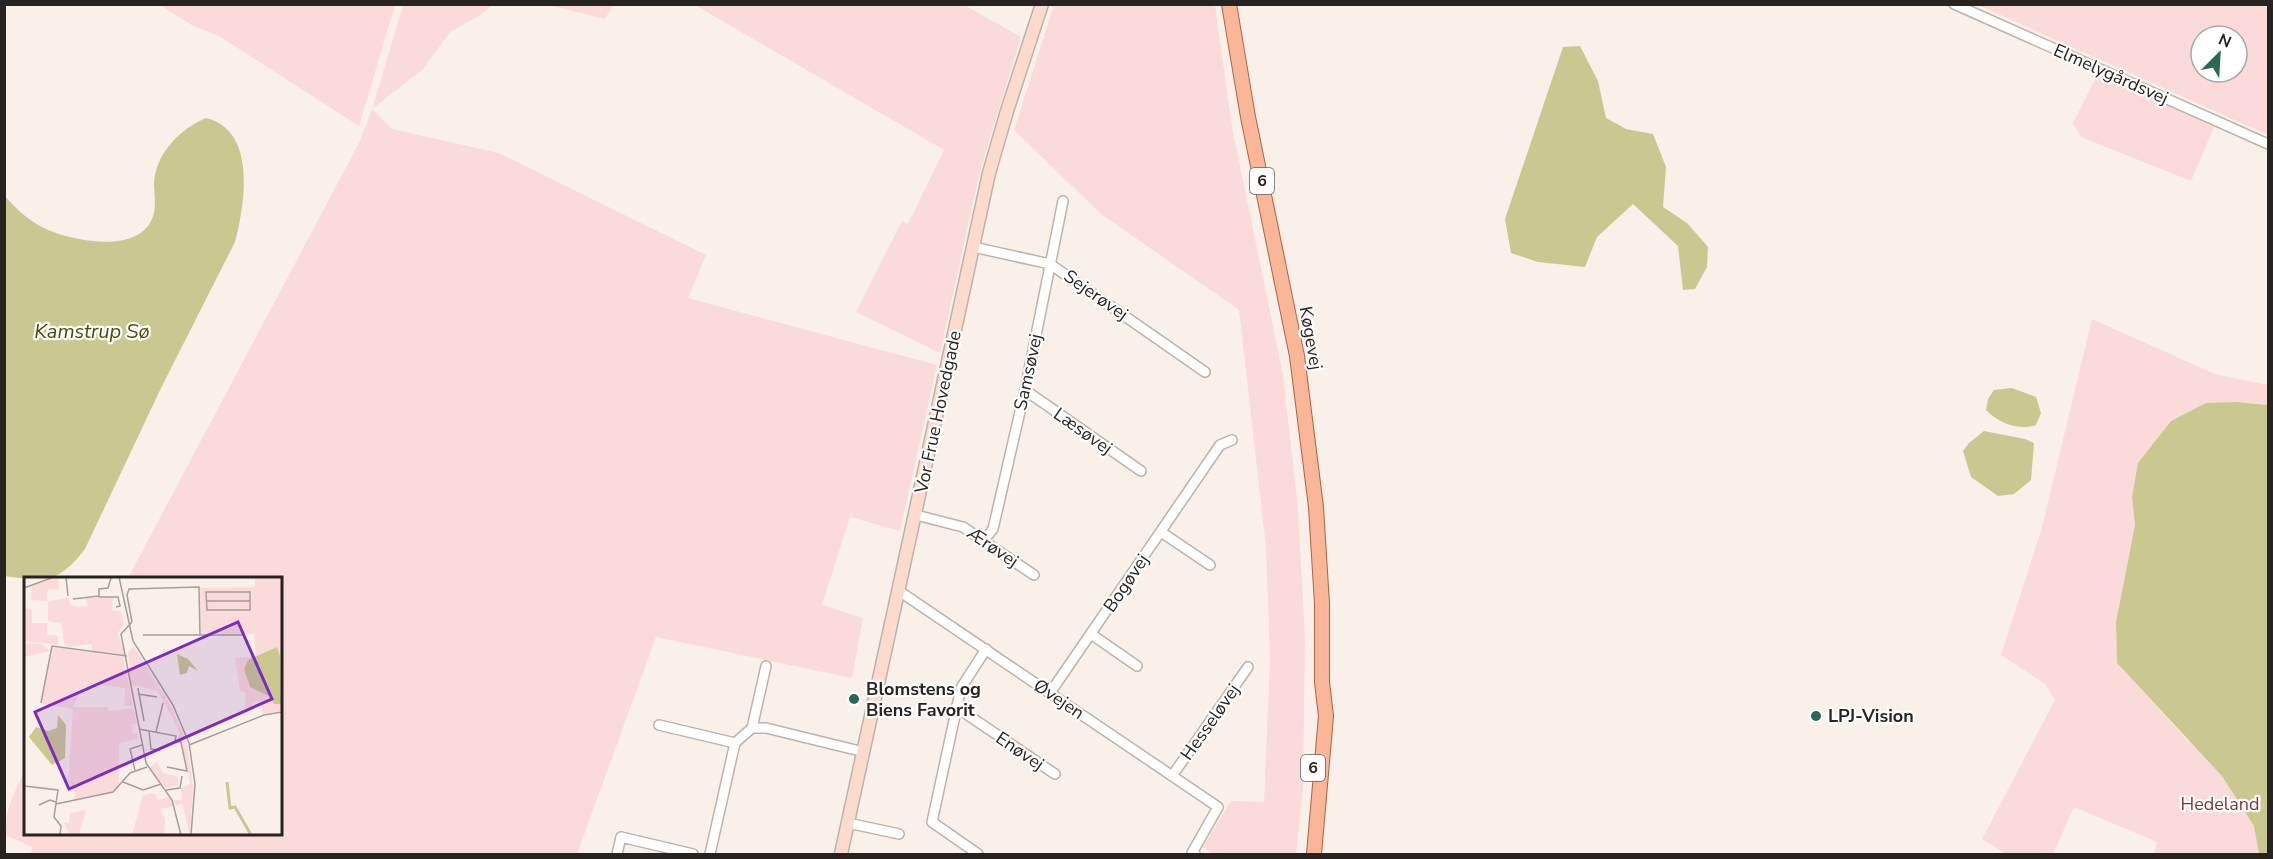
<svg xmlns="http://www.w3.org/2000/svg" width="2273" height="859" viewBox="0 0 2273 859" font-family="'Nunito Sans',sans-serif">
<style>
.green{fill:#fbdbd9;fill-rule:evenodd}
.water{fill:#c9c891}
.lines{fill:none;stroke-linecap:round;stroke-linejoin:round}
.street-casing{stroke:#bbb3ac;stroke-width:12}
.secondary-casing{stroke:#bbb3ac;stroke-width:15}
.primary-casing{stroke:#ad6342;stroke-width:16}
.street{stroke:#fff;stroke-width:9}
.secondary{stroke:#fcdacc;stroke-width:12}
.primary{stroke:#fab698;stroke-width:14}
.poi-dot{fill:#296957;stroke:#fff;stroke-width:2}
.labels{text-anchor:middle;dominant-baseline:central;stroke-width:4.5;stroke-linejoin:round;paint-order:stroke}
.shield{fill:#fff;stroke:#676563;stroke-width:1.5}
.shield-label{font-size:16px;font-weight:bold;fill:#262320}
.street-label{font-size:18px;fill:#262320;stroke:#fff}
.poi-label{font-size:18px;font-weight:bold;fill:#262320;stroke:#fff;text-anchor:start}
.park-label{font-size:18px;fill:#823737;stroke:#fff}
.water-label{font-size:20px;font-style:italic;fill:#4b4904;stroke:#fff}
.inset-river{fill:none;stroke:#c9c891;stroke-width:3}
.inset-road{fill:none;stroke:#a59e99;stroke-width:1.5}
.view{fill:#7b2cbf;fill-opacity:0.15;stroke:#7b2cbf;stroke-width:3}
.inset-edge{fill:none;stroke:#262320;stroke-width:3}
</style>
<rect width="100%" height="100%" fill="#f9f0e9"/>
<path class="green" d="M 160,5 L 395,4 L 395,5 L 359,126 L 219,36 L 193,26 Z
M 403,5 L 492,5 L 479,16 L 450,32 L 423,69 L 372,109 L 392,129 L 499,153 L 706,255 L 688,298 L 937,365 L 900,531 L 850,517 L 822,605 L 863,618 L 852,678 L 656,637 L 577,854 L 31,854 L 32,847 L 5,835 C 4,813 15,790 25,771 L 26,834 L 280,834 L 280,578 L 128,578 L 359,143 L 372,110 Z
M 549,5 L 613,4 L 613,5 L 605,19 Z
M 695,5 L 964,5 L 1021,37 L 980,171 L 940,353 L 856,312 L 902,221 L 908,224 L 944,150 Z
M 1054,5 L 1215,5 L 1232,127 L 1283,375 L 1298,508 L 1305,639 L 1303,788 L 1296,854 L 1212,854 L 1203,847 L 1231,801 L 1264,802 L 1270,659 L 1266,547 L 1239,310 L 1101,214 L 1014,130 Z
M 1978,5 L 2268,5 L 2268,135 ZM 2201,36 L 2237,36 L 2237,72 L 2201,72 Z
M 2099,71 L 2215,125 L 2191,181 L 2081,137 L 2073,123 Z
M 2092,319 L 2215,374 L 2268,385 L 2268,405 L 2236,402 L 2171,421 L 2139,463 L 2132,497 L 2135,525 L 2116,622 L 2117,663 L 2189,742 L 2268,493 L 2268,854 L 2154,854 L 2157,842 L 2074,807 L 2053,854 L 2006,854 L 1982,839 L 2055,700 L 2045,684 L 2001,655 L 2042,527 Z"/>
<path class="water" d="M 1580,46 L 1598,81 L 1606,118 L 1626,129 L 1653,134 L 1666,167 L 1663,207 L 1687,223 L 1708,247 L 1707,267 L 1695,289 L 1683,290 L 1678,246 L 1633,204 L 1597,237 L 1585,267 L 1538,262 L 1511,253 L 1505,219 L 1563,47 Z
M 206,118 C 257,130 245,204 235,242 L 161,388 L 85,549 C 59,583 45,582 5,576 L 5,196 C 16,209 31,223 48,230 C 75,241 137,254 152,219 C 157,209 154,193 154,183 C 156,153 180,129 206,118 Z
M 2012,388 L 2036,397 L 2041,413 L 2036,425 C 2019,431 1998,423 1986,410 L 1988,399 L 1994,390 Z
M 2236,402 L 2268,405 L 2268,854 L 2259,854 L 2254,826 L 2222,776 L 2117,663 L 2116,622 L 2135,525 L 2132,497 L 2138,463 L 2171,421 L 2206,403 Z
M 1984,431 L 2025,439 L 2034,443 L 2031,480 L 2014,494 L 1998,496 L 1971,477 L 1963,451 L 1969,443 Z"/>
<g class="lines">
<defs>
<path id="street" d="M 1954,4 L 2268,144
M 973,247 L 1050,264 L 1205,372
M 1025,390 L 1141,471
M 916,515 L 963,527 L 1034,575
M 1161,532 L 1210,565
M 984,540 L 993,529 L 1025,390 L 1063,201
M 899,591 L 1218,807 L 1192,853 L 1195,854
M 1091,634 L 1137,666
M 1050,693 L 1220,445 L 1232,440
M 956,707 L 1055,774
M 659,725 L 735,743
M 752,728 L 766,666
M 1172,776 L 1248,667
M 848,823 L 899,834
M 617,854 L 621,837 L 693,854
M 710,854 L 735,743 L 752,728 L 766,728 L 864,752
M 978,854 L 932,822 L 961,688 L 986,649"/>
<path id="secondary" d="M 841,854 L 989,173 L 1007,111 L 1042,4"/>
<path id="primary" d="M 1229,4 L 1248,117 L 1297,356 L 1316,507 L 1322,604 L 1322,682 L 1326,716 L 1314,854"/>
</defs>
<use href="#street" class="street-casing"/>
<use href="#secondary" class="secondary-casing"/>
<use href="#primary" class="primary-casing"/>
<use href="#street" class="street"/>
<use href="#secondary" class="secondary"/>
<use href="#primary" class="primary"/>
</g>
<g class="poi-dot">
<circle cx="854" cy="699" r="6"/>
<circle cx="1816" cy="716" r="6"/>
</g>
<g class="labels">
<g class="shield">
<rect x="1250" y="168" width="24" height="26" rx="4.5"/>
<rect x="1301" y="755" width="24" height="26" rx="4.5"/>
</g>
<g class="shield-label">
<text x="1262" y="181">6</text>
<text x="1313" y="768">6</text>
</g>
<g class="street-label">
<text transform="translate(2111 74) rotate(24)">Elmelygårdsvej</text>
<text transform="translate(1096 295) rotate(35)">Sejerøvej</text>
<text transform="translate(1311 338) rotate(80)">Køgevej</text>
<text transform="translate(1028 372) rotate(-78)">Samsøvej</text>
<text transform="translate(938 412) rotate(-78)">Vor Frue Hovedgade</text>
<text transform="translate(1083 431) rotate(35)">Læsøvej</text>
<text transform="translate(993 547) rotate(34)">Ærøvej</text>
<text transform="translate(1126 583) rotate(-56)">Bogøvej</text>
<text transform="translate(1059 699) rotate(34)">Øvejen</text>
<text transform="translate(1210 722) rotate(-55)">Hesseløvej</text>
<text transform="translate(1020 751) rotate(34)">Enøvej</text>
</g>
<g class="poi-label">
<text x="866" y="689">Blomstens og<tspan x="866" dy="21">Biens Favorit</tspan></text>
<text x="1828" y="716">LPJ-Vision</text>
</g>
<g class="park-label">
<text x="2220" y="804">Hedeland</text>
</g>
<g class="water-label">
<text x="92" y="331">Kamstrup Sø</text>
</g>
</g>
<g transform="translate(24 577)">
<rect width="258" height="258" fill="#f9f0e9"/>
<path d="M 34,0 L 35,13 L 24,12 L 23,24 L 7,23 L 8,9 ZM 231,0 L 258,0 L 258,134 L 239,137 L 237,125 L 229,125 L 228,132 L 221,131 L 222,116 L 216,114 L 211,81 L 232,79 L 230,57 L 177,57 L 176,11 L 231,10 ZM 45,21 L 46,28 L 54,30 L 63,29 L 62,21 L 89,21 L 88,33 L 97,34 L 100,47 L 94,56 L 101,78 L 69,75 L 67,67 L 41,70 L 37,46 L 24,44 L 24,24 ZM 0,31 L 8,32 L 8,46 L 23,46 L 23,58 L 34,59 L 34,68 L 0,64 ZM 0,66 L 18,67 L 26,74 L 0,80 ZM 29,70 L 99,80 L 109,129 L 100,129 L 101,111 L 67,107 L 67,104 L 66,113 L 56,115 L 49,130 L 84,130 L 85,134 L 109,131 L 113,147 L 108,148 L 109,156 L 113,156 L 114,162 L 95,166 L 95,209 L 90,214 L 50,224 L 51,215 L 44,205 L 49,132 L 17,127 ZM 110,70 L 147,129 L 163,166 L 169,210 L 166,258 L 158,226 L 152,229 L 149,223 L 158,223 L 157,211 L 166,207 L 158,165 L 152,163 L 156,156 L 134,114 L 107,107 L 104,75 ZM 133,185 L 139,196 L 154,200 L 154,209 L 142,211 L 125,191 ZM 131,216 L 133,223 L 145,220 L 150,229 L 136,232 L 141,242 L 140,258 L 108,258 L 119,218 ZM 62,233 L 55,258 L 46,258 L 40,246 L 45,246 L 46,236 Z" fill="#fbdbd9"/>
<path d="M 253,70 L 256,79 L 257,127 L 250,127 L 245,119 L 226,110 L 220,92 L 224,83 ZM 153,77 L 164,82 L 174,94 L 165,89 L 163,96 L 156,98 ZM 34,138 L 42,148 L 41,181 L 28,188 L 5,160 L 12,150 L 24,154 L 33,151 Z" fill="#c9c891"/>
<path class="inset-river" d="M 203,205 L 206,231 L 211,230 L 227,258"/>
<path class="inset-road" d="M 42,0 L 44,19M 95,0 L 109,64 L 149,128 L 165,166 L 171,207 L 167,258M 87,1 L 84,11 L 75,12 L 75,20 L 94,20 L 96,29 L 92,30M 0,11 L 30,0M 182,15 L 226,15 L 226,33 L 183,33 ZM 49,22 L 75,19M 182,24 L 226,24M 108,45 L 97,57 L 122,186 L 148,223 L 157,258M 108,45 L 103,18 L 105,12 L 175,10 L 176,58M 119,58 L 220,58M 114,111 L 120,144M 114,117 L 133,120M 17,126 L 28,69 L 103,79M 115,152 L 152,159 L 151,164 L 157,165 L 163,194 L 143,190M 125,154 L 127,172 L 136,173M 132,155 L 139,126M 165,168 L 240,138 L 258,135M 111,193 L 106,172 L 118,168M 99,205 L 119,213 L 137,207M 0,209 L 34,213 L 30,240 L 37,249 L 36,258M 142,213 L 156,211 L 158,199M 32,227 L 89,215 L 106,196 L 123,190M 15,228 L 26,223 L 32,225"/>
<path class="view" d="M 214,45 L 248,122 L 45,212 L 11,135 Z"/>
<rect width="258" height="258" class="inset-edge"/>
</g>
<rect width="2273" height="859" fill="none" stroke="#262320" stroke-width="12"/>
<g transform="translate(2219 54) rotate(24)"><circle r="28" fill="#ffffff" stroke="#a8a7a6" stroke-width="1.5"/>
<path d="M0-4.5L10 22L0 15L-10 22Z" fill="#296957"/>
<text y="-9" font-size="16" font-weight="bold" text-anchor="middle" fill="#262320">N</text>
</g>
</svg>
